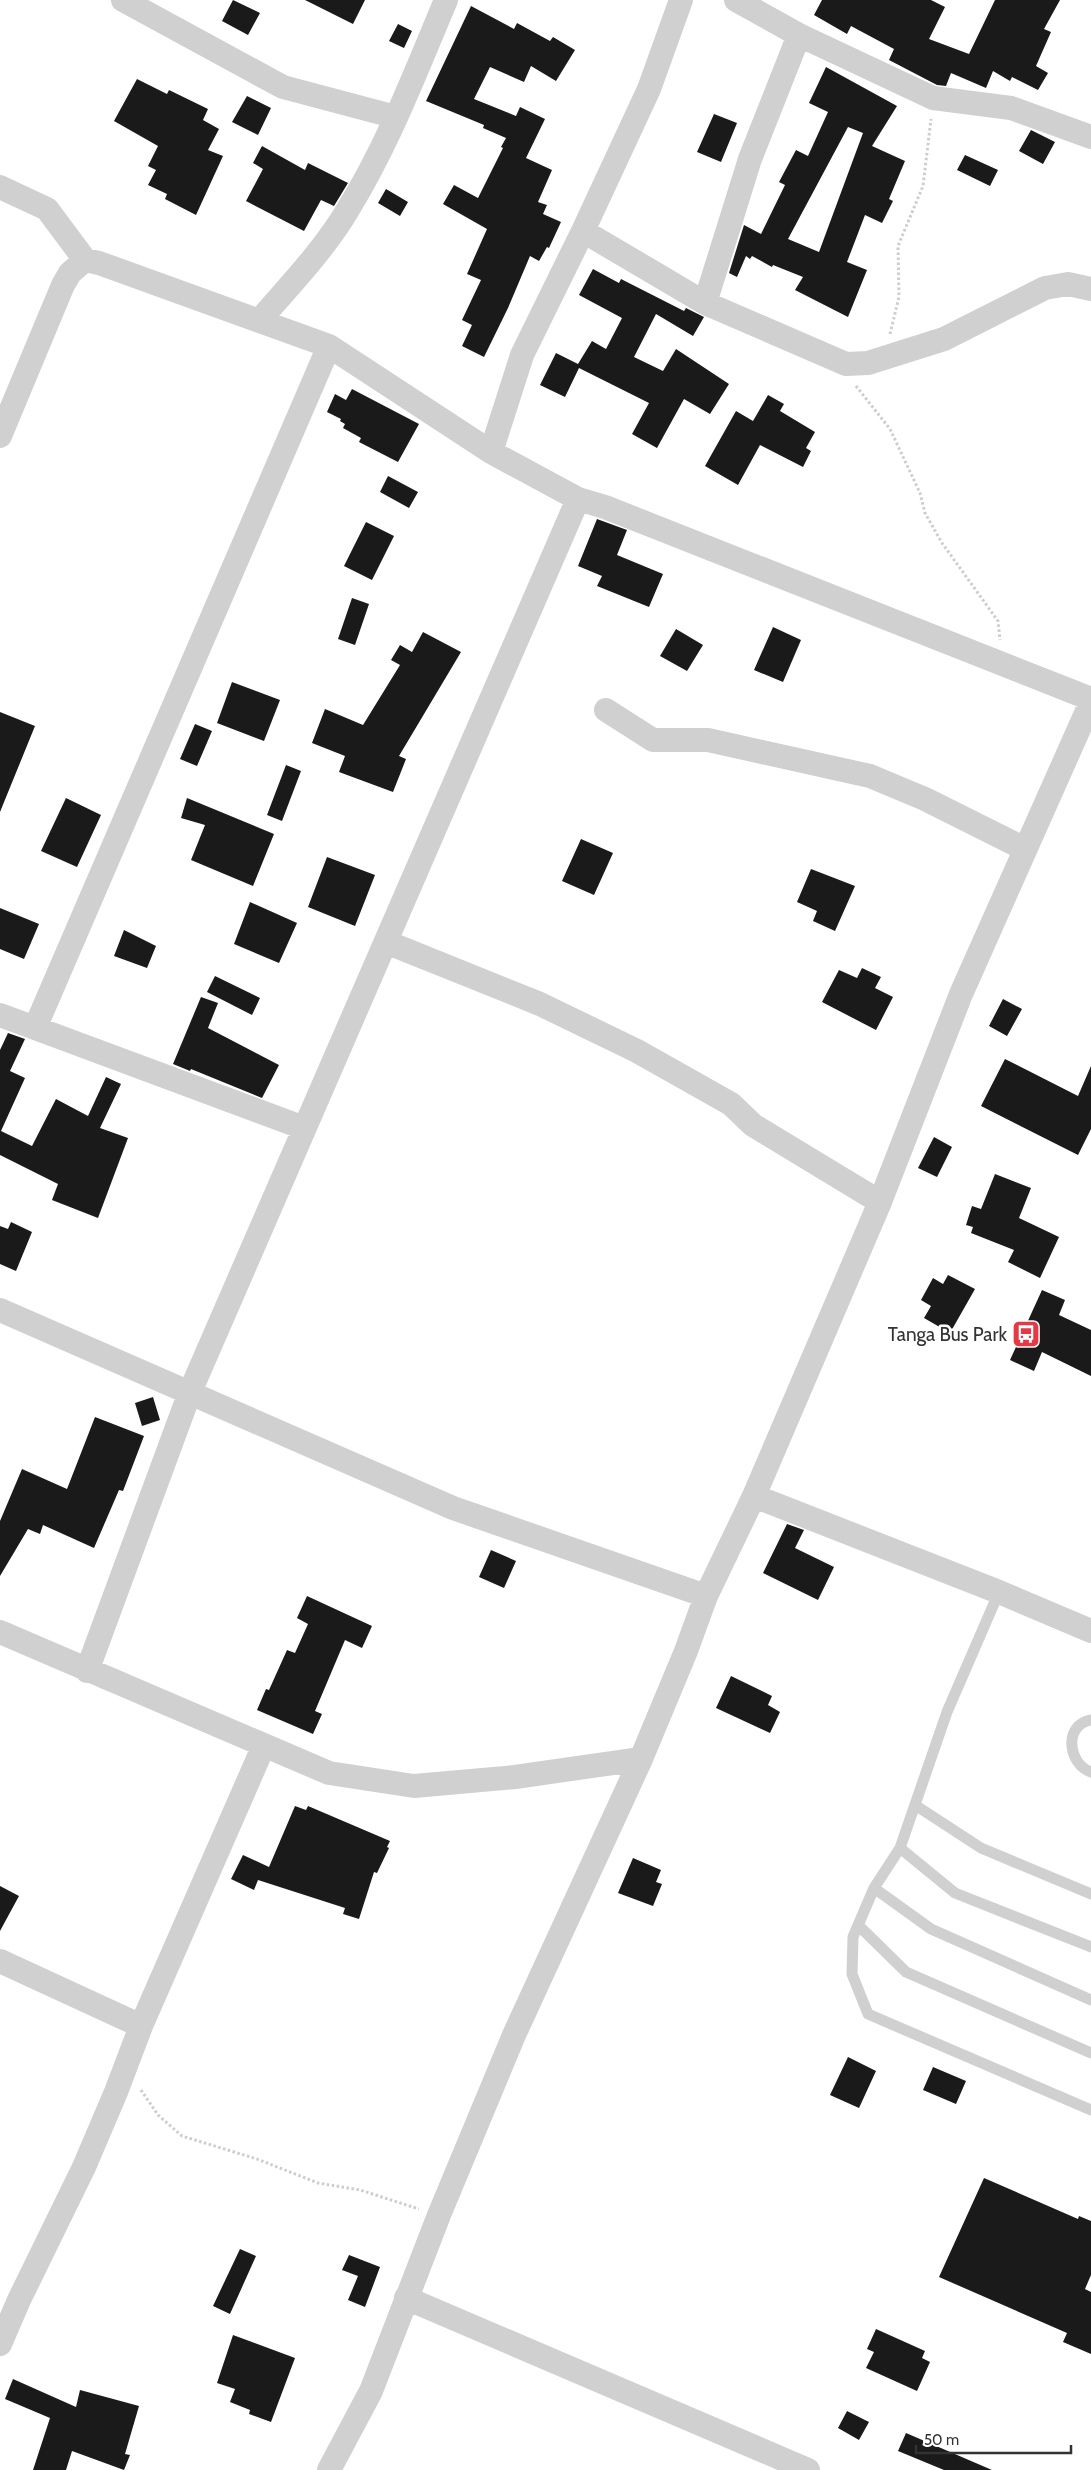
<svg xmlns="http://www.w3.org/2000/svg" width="1091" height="2470" viewBox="0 0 1091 2470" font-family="Cabin,sans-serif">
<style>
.building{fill:#1a1a1a;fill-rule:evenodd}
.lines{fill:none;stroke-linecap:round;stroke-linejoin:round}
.path{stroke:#cdcdcd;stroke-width:3;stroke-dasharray:2.5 2.5;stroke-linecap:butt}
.lane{stroke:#d0d0d0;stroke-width:11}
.street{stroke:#d0d0d0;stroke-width:24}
.labels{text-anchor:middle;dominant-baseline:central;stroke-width:5;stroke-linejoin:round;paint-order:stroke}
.poi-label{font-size:19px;fill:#333;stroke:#fff;text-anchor:end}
</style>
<rect width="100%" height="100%" fill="#fff"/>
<path class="building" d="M 233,0 L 260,13 L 248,35 L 222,21 Z
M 305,0 L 365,0 L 353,24 Z
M 822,0 L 931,0 L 945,7 L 929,39 L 969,54 L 995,0 L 1060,0 L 1044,29 L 1051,32 L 1036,66 L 1048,73 L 1038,90 L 1012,77 L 1010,81 L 993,71 L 986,88 L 951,73 L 946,86 L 937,85 L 889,60 L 894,49 L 851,26 L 847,34 L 814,15 Z
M 471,6 L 514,29 L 517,23 L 550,41 L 553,37 L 575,50 L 556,81 L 531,66 L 524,82 L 490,67 L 474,99 L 516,116 L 520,107 L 545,119 L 526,158 L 552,170 L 538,202 L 547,205 L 543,214 L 561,222 L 549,248 L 547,247 L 539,261 L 530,256 L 508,308 L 484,357 L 462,346 L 472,325 L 462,320 L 481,280 L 467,274 L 487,229 L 443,204 L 454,185 L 478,198 L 503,148 L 501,147 L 506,138 L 483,128 L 484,125 L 426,101 Z
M 398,24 L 412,31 L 404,48 L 389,41 Z
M 826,67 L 897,106 L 872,146 L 905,161 L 889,199 L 893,201 L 882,223 L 865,215 L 847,262 L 867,270 L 848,317 L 795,290 L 803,277 L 773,265 L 772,267 L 752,256 L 750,259 L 746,256 L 737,277 L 729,273 L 744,225 L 761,234 L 785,185 L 779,182 L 796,150 L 808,156 L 828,112 L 809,103 ZM 848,127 L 863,133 L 819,252 L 788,239 Z
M 137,79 L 167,94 L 169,90 L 208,109 L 203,120 L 219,129 L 208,150 L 223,156 L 196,215 L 165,199 L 167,194 L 148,185 L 156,170 L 148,166 L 158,146 L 114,121 Z
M 247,96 L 271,108 L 258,135 L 232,122 Z
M 714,114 L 737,123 L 721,162 L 697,152 Z
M 1031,130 L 1055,142 L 1043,164 L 1019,151 Z
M 262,146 L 305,170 L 308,163 L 348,183 L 334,206 L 321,200 L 304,231 L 246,201 L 263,169 L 253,163 Z
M 965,155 L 998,170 L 990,186 L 957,170 Z
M 386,189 L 408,202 L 400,216 L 378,203 Z
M 593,269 L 619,283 L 621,279 L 684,311 L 686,308 L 704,317 L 693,336 L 656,314 L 634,357 L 663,371 L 676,349 L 729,384 L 710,414 L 684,399 L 657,448 L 632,434 L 649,403 L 579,368 L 565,397 L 540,385 L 556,353 L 578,364 L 592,341 L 606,349 L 622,318 L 579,295 Z
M 352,389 L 419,424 L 398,462 L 359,442 L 361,438 L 343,428 L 345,424 L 340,421 L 341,419 L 327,412 L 335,394 L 346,400 Z
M 768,395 L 784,404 L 780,411 L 815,432 L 806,448 L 811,451 L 803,467 L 760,445 L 738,485 L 705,466 L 736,411 L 753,421 Z
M 388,476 L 418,492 L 409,508 L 380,492 Z
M 597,519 L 627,530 L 617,555 L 663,574 L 649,607 L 597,586 L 602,576 L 578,566 Z
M 366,522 L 394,536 L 372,580 L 344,566 Z
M 352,598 L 369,604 L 355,645 L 338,639 Z
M 773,627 L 801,640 L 783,682 L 754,670 Z
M 676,629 L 703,645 L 687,671 L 660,656 Z
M 423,632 L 461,652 L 399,756 L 406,759 L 393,792 L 339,772 L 345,756 L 312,743 L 325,709 L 363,725 L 400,665 L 391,660 L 400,645 L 412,652 Z
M 232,682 L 280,700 L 264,741 L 217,723 Z
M 0,712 L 35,726 L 0,812 Z
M 195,724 L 212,731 L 197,766 L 180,759 Z
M 286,765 L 301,771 L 282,821 L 267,815 Z
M 66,798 L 101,815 L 77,867 L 41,851 Z
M 187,798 L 274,834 L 253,886 L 191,860 L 205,825 L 181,818 Z
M 581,839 L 613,853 L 594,895 L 562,881 Z
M 327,857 L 375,875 L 355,926 L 308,907 Z
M 811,869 L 855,886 L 835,931 L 813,921 L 817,911 L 797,902 Z
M 250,902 L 297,923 L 279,963 L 234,944 Z
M 0,908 L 39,924 L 24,959 L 0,949 Z
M 124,930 L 156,946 L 147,968 L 114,956 Z
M 862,968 L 881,977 L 875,988 L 893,997 L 876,1030 L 822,1002 L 839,970 L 857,978 Z
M 215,976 L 260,998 L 252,1015 L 207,992 Z
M 201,997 L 218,1003 L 208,1028 L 279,1065 L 262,1098 L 191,1069 L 190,1071 L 173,1064 Z
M 1003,999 L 1022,1009 L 1007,1036 L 989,1026 Z
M 8,1033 L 25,1039 L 10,1071 L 25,1078 L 1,1131 L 32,1146 L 56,1099 L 88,1116 L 106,1077 L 121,1084 L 100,1128 L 128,1138 L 98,1218 L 52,1200 L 58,1184 L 0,1155 L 0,1050 Z
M 1005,1059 L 1078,1096 L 1091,1066 L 1091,1129 L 1078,1155 L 981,1106 Z
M 934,1137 L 952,1147 L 937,1177 L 918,1168 Z
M 995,1174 L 1031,1188 L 1019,1218 L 1059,1237 L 1040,1278 L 1008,1262 L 1014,1250 L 971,1233 L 973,1227 L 966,1225 L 972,1206 L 981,1209 Z
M 11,1222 L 32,1232 L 16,1271 L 0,1264 L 0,1226 L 8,1229 Z
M 948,1275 L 975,1289 L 950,1333 L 924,1318 L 931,1306 L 921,1300 L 933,1278 L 943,1284 Z
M 1042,1290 L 1065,1300 L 1059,1315 L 1091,1330 L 1091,1376 L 1042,1352 L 1034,1371 L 1010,1360 Z
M 153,1397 L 160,1420 L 142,1426 L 135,1403 Z
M 95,1417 L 144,1436 L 123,1491 L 119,1490 L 94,1548 L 43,1525 L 40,1534 L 28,1529 L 0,1576 L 0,1521 L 22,1469 L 67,1489 Z
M 787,1524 L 804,1530 L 795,1548 L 834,1567 L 818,1600 L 763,1573 Z
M 491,1550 L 516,1561 L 504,1588 L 479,1577 Z
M 307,1596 L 372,1626 L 362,1648 L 345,1640 L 315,1711 L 322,1714 L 313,1734 L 257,1710 L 266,1689 L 269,1690 L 287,1650 L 295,1653 L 308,1624 L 297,1618 Z
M 731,1676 L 772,1696 L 768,1705 L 780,1712 L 770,1733 L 716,1708 Z
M 295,1806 L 306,1810 L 308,1806 L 390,1841 L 387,1847 L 389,1848 L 377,1873 L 374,1872 L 359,1919 L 343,1914 L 345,1908 L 258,1880 L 254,1890 L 231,1879 L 243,1855 L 269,1867 Z
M 633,1858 L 661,1870 L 656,1882 L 662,1884 L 653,1906 L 618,1893 Z
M 0,1886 L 19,1896 L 0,1931 Z
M 848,2057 L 876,2071 L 859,2108 L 830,2095 Z
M 933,2067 L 966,2081 L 956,2104 L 923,2090 Z
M 984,2178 L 1078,2219 L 1079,2216 L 1091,2221 L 1091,2275 L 1085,2289 L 1091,2292 L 1091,2354 L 1063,2342 L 1067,2333 L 939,2277 Z
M 240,2249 L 256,2256 L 230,2314 L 213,2306 Z
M 349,2255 L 380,2267 L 365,2307 L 348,2300 L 358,2276 L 342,2270 Z
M 876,2329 L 925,2351 L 922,2358 L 930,2362 L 917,2391 L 866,2368 L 874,2352 L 867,2349 Z
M 233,2335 L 295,2358 L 271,2422 L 249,2414 L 250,2410 L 230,2402 L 235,2389 L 217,2383 Z
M 13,2379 L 76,2407 L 80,2390 L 139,2406 L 125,2454 L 130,2455 L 124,2470 L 72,2451 L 66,2470 L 33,2470 L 50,2418 L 5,2399 Z
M 847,2411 L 869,2422 L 859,2440 L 838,2428 Z
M 906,2433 L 992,2470 L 944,2470 L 898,2451 Z"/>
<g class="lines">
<path class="path" d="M 890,334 L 899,297 L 898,246 L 923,186 L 931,119
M 856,386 L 890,429 L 920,493 L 925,513 L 942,543 L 998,621 L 1000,640
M 141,2090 L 158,2115 L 182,2136 L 257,2159 L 318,2183 L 360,2190 L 419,2209"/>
<path class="lane" d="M 999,1592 L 947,1712 L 900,1848 L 874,1888 L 853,1937 L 852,1974 L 868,2014 L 1091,2110
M 1091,1720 C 1063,1725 1068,1764 1091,1772
M 915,1805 L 981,1848 L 1091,1894
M 900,1848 L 955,1893 L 1091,1947
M 874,1888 L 931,1929 L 1091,2000
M 858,1925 L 906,1972 L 1091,2053"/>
<path class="street" d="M 123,0 L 283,87 L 396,117
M 736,0 L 799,35 L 933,98 L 1011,108 L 1091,137
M 0,187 L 47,209 L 85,260
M 583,231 L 705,303 L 846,364 L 868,363 L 944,339 L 1045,288 L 1068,284 L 1091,289
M 705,303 L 750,159 L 799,35
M 259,321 C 289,286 323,251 347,211 C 388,145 416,71 446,0
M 0,436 L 63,285 L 70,273 L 85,260 L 99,263 L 329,346 L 491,452 L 578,499 L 605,507 L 1091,699
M 491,452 L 522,355 L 583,231 L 649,89 L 681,0
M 606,710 L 653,740 L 708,740 L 870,776 L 925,799 L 1025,849
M 386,942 L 540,1004 L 637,1051 L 731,1104 L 753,1125 L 880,1202
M 0,1015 L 304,1128
M 35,1028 L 329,346
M 0,1310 L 453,1508 L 706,1596
M 754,1496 L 999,1592 L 1091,1631
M 0,1632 L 329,1773 L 414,1786 L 515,1777 L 641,1759
M 87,1671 L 190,1392 L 578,499
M 0,1961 L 141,2026
M 406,2298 L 808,2470
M 0,2344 L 19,2300 L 84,2167 L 116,2092 L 141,2026 L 264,1745
M 329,2470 L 371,2391 L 439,2215 L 514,2035 L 641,1759 L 686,1651 L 706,1596 L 754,1496 L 880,1202 L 961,994 L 1091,702"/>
</g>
<defs>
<symbol id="bus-square" viewBox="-11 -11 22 22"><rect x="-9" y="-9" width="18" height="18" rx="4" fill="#e63946" stroke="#fff"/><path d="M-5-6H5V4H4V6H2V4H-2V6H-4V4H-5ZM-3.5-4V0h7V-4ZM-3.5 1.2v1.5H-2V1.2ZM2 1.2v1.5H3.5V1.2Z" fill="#fff"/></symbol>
</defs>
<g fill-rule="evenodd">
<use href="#bus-square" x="1010" y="1318" width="32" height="32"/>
</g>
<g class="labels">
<g class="poi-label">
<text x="1007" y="1334">Tanga Bus Park</text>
</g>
</g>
<path d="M916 2445v8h155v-8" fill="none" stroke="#333333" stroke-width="2.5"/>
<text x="924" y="2445" font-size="15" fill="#333333" stroke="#ffffff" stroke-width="4" paint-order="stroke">50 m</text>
</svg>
